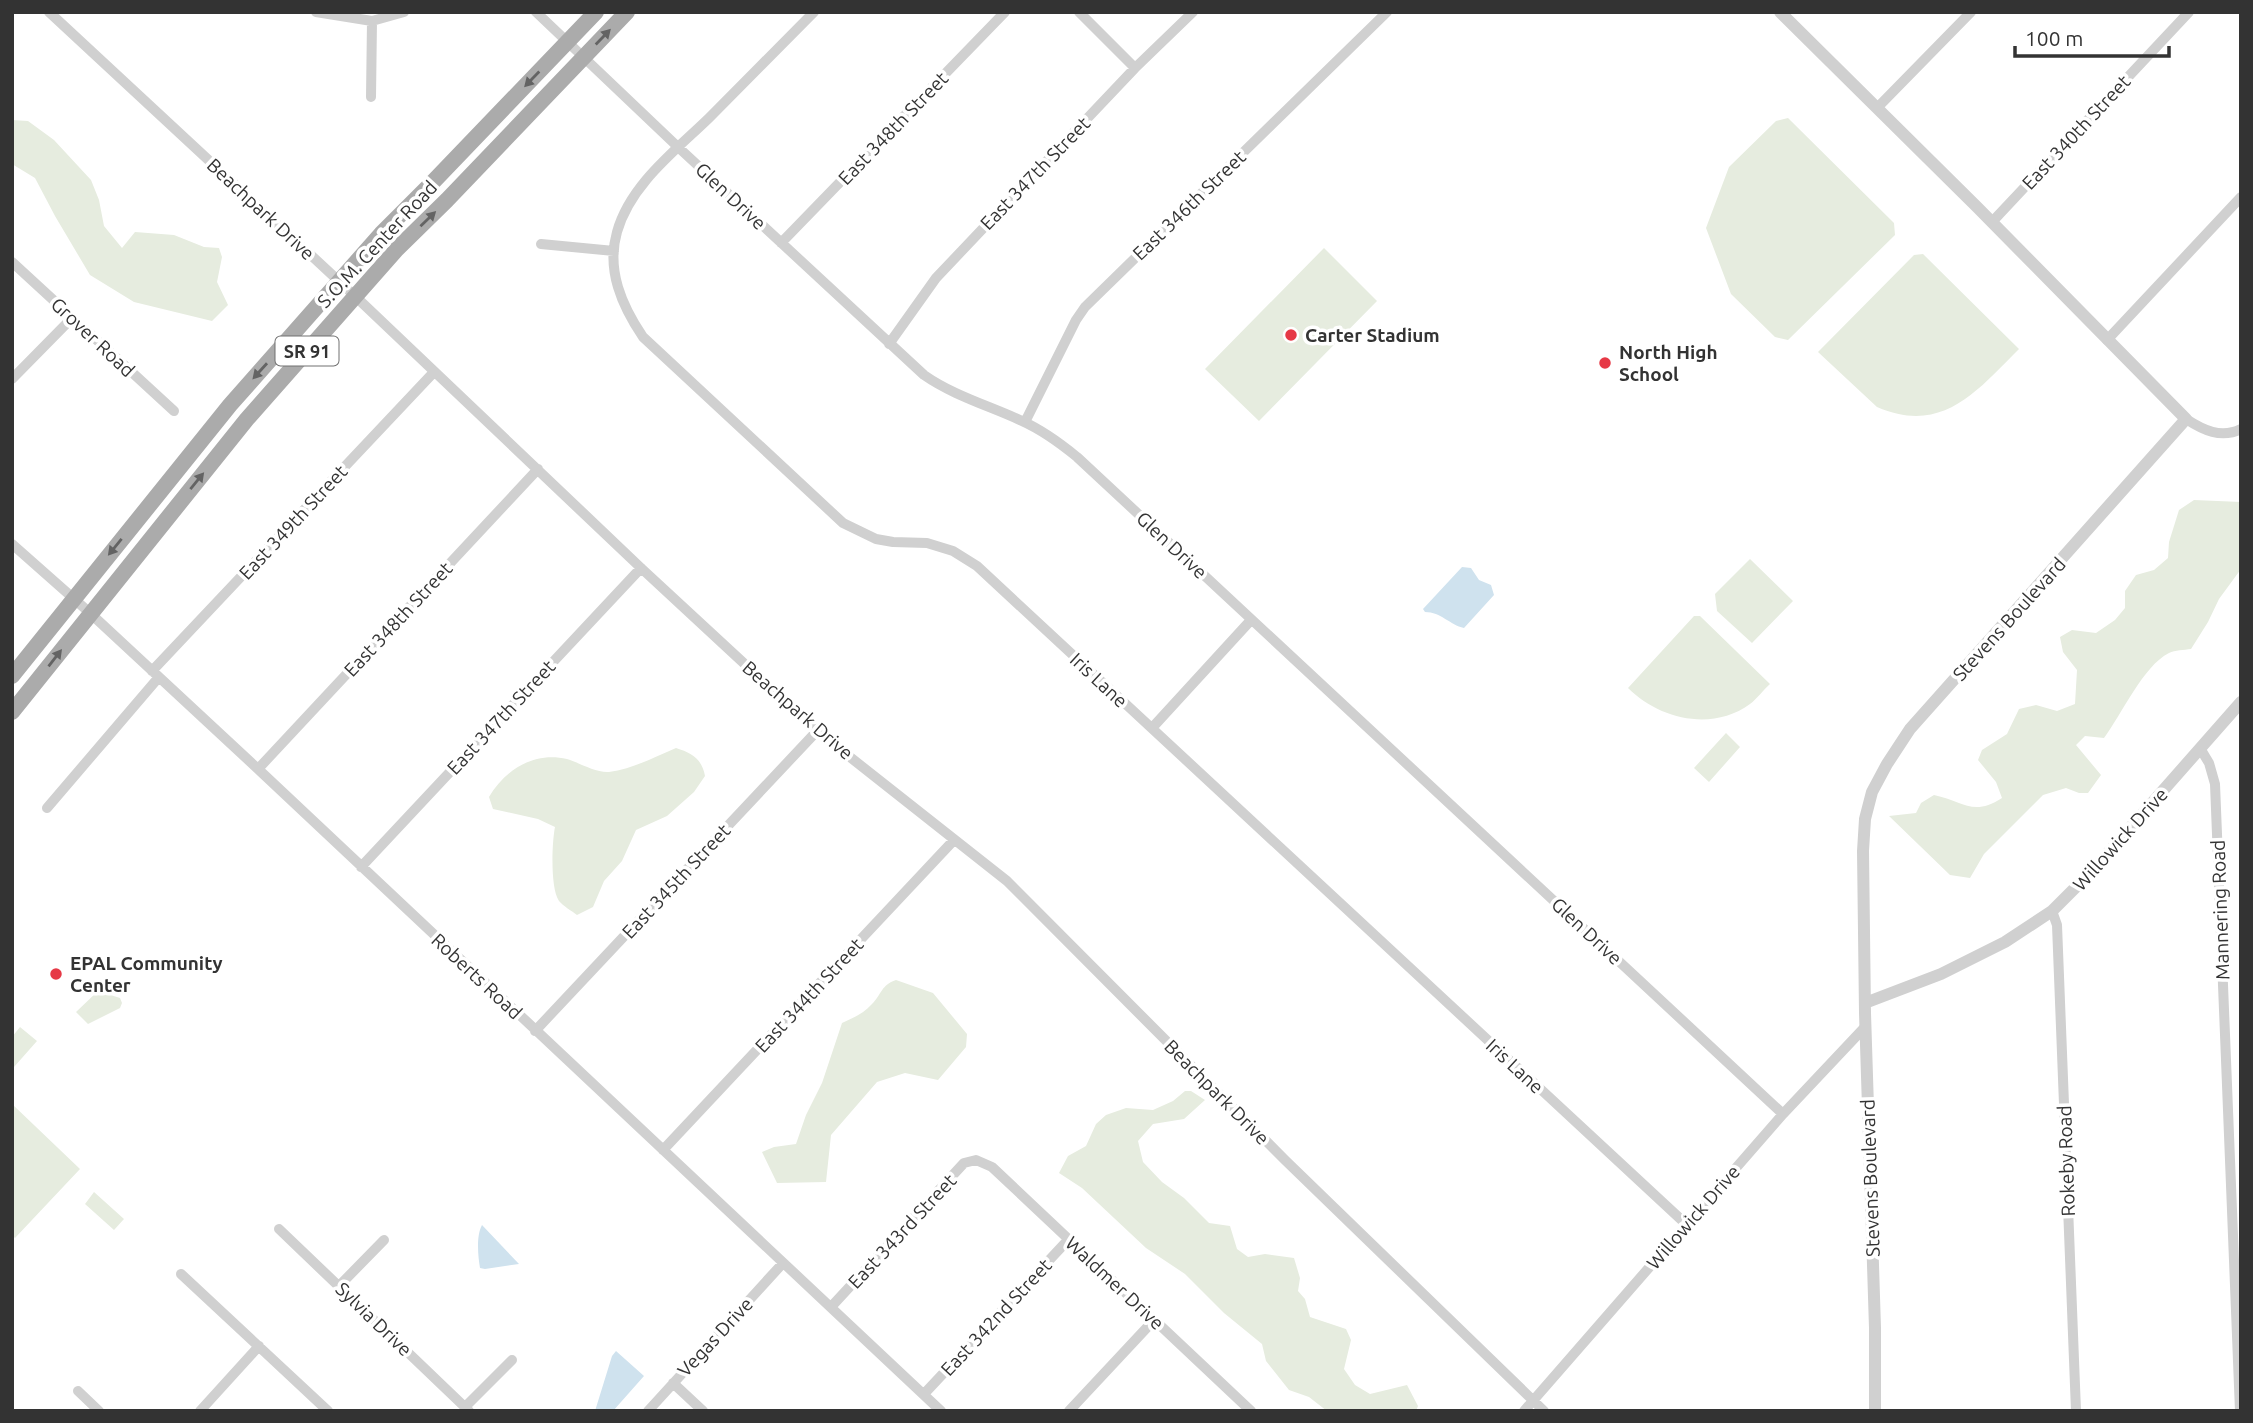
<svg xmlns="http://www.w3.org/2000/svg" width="2253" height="1423" viewBox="0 0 2253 1423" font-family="Ubuntu,sans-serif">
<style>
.green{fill:#e6ecdf}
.water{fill:#cfe2ee}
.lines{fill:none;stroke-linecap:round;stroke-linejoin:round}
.minor{stroke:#d0d0d0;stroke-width:10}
.tertiary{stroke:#d0d0d0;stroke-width:12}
.primary{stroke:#ababab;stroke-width:16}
.oneway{fill:#636363}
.poi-dot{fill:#e63946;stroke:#fff;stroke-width:2.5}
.labels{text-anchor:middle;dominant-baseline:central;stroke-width:7;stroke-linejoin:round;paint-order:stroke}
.shield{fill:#fff;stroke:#707070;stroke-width:2}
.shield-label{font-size:18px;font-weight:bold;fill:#333}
.street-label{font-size:19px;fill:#333;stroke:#fff}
.poi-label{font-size:19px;font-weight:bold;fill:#333;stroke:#fff;text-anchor:start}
</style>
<rect width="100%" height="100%" fill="#fff"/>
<path class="green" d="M 1788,118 L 1894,223 L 1895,235 L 1788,340 L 1775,337 L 1731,294 L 1706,228 L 1729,167 L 1776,121 Z
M 12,120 L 28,121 L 54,140 L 91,180 L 99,200 L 104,226 L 122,248 L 135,232 L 174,235 L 204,247 L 219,248 L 222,257 L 217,282 L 228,305 L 212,321 L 134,302 L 90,275 L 55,216 L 35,178 L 12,164 Z
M 1324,248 L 1377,301 L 1259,421 L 1205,369 Z
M 1923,254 L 2019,349 C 1976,392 1942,435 1877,407 L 1818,352 L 1914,255 Z
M 2194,500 L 2241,502 L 2241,569 L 2219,599 L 2208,622 L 2191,649 C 2184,650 2175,650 2169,653 C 2143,666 2122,714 2104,738 L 2085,736 L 2076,745 L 2101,775 L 2088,793 L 2079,793 L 2066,788 L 2043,795 L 1984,854 L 1970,878 L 1950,875 L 1889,816 L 1916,813 L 1921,803 L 1934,795 C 1963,801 1973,817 2002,798 L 1996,782 L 1978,760 L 1982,750 L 2007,734 L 2019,709 L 2036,705 L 2057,711 L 2075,704 L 2077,670 L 2063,652 L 2060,637 L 2072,630 L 2096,633 L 2115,620 L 2125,608 L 2125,591 L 2136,575 L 2154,570 L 2168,558 L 2169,542 L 2179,510 Z
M 1750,559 L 1793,601 L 1752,643 L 1717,611 L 1715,594 Z
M 1694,616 L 1700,616 L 1770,684 C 1763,690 1757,699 1750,704 C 1712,732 1659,719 1628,688 Z
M 1726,733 L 1740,747 L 1709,782 L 1694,768 Z
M 676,748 C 692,753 702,759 705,776 L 694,792 L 667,816 L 636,830 L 622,861 L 604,881 L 593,907 L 577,915 C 572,911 563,906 559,901 C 550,888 552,842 555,827 L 538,819 L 493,809 L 489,797 C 505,770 534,751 567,759 C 580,763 596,773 609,772 C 632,769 655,757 676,748 Z
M 896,980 L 933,993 L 967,1034 L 966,1047 L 938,1080 L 905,1073 L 877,1082 L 831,1135 L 826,1182 L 777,1183 L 762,1152 L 774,1147 L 796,1144 L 806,1115 L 822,1083 L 842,1023 C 853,1018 863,1014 872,1004 C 882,994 881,985 896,980 Z
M 98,991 L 120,998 L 122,1003 L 120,1008 L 88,1024 L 76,1012 Z
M 20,1027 L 37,1041 L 14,1067 L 12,1037 Z
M 1185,1091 L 1191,1091 L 1205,1100 L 1184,1119 L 1153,1124 L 1138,1141 L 1143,1162 L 1162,1182 L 1184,1198 L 1209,1223 L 1230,1226 L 1237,1249 L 1248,1257 L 1265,1254 L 1294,1258 L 1300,1278 L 1298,1291 L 1305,1299 L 1310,1317 L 1346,1329 L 1351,1340 L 1344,1369 L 1355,1385 L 1370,1394 L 1407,1385 L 1418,1406 L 1416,1411 L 1327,1411 L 1309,1397 L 1289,1390 L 1266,1361 L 1262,1344 L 1224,1313 L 1185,1274 L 1146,1248 L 1082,1188 L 1059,1173 L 1068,1156 L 1086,1146 L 1096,1124 L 1106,1115 L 1126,1108 L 1153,1110 L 1173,1101 Z
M 12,1104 L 80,1169 L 15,1238 L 12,1235 Z
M 94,1192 L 124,1219 L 114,1230 L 85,1204 Z"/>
<path class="water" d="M 1462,567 L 1471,568 L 1479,580 L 1491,585 L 1494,595 L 1464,628 C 1450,625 1441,612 1425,612 L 1423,609 Z
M 482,1225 L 519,1264 L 485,1269 L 480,1268 C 478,1256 476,1236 482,1225 Z
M 616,1351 L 644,1376 L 613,1411 L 595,1411 L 612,1356 Z"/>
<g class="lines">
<path class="minor" d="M 49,12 L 356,297 L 641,568 L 817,731 L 1007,881 L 1285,1160 L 1544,1411
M 316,12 L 372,21 L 404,12
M 536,12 L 679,148 L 924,375 C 954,396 990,406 1022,421 C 1042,430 1060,443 1077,457 L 1783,1114
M 814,12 C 779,47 744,83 709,118 C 675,151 630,185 617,232 C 606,270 622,306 643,337 L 843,523 L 876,539 L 893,542 L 927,543 L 953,551 L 977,566 L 1687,1225
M 1079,12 L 1135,68
M 371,97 L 372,21
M 1877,108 L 1971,12
M 1992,222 L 2189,12
M 781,243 L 1005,12
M 541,244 L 614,251
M 12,262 L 174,411
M 2107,340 L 2241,197
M 889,344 L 936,278 L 1135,68 L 1193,12
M 12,379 L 72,318
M 2186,419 C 2203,430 2221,439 2241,429
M 1025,422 L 1076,320 L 1085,307 L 1387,12
M 12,544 L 90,613 L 258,769 L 941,1411
M 152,671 L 434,372
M 1152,728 L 1251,620
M 2200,748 L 2209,763 L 2215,784 L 2240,1411
M 258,769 L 538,469
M 47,808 L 159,677
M 361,867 L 641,568
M 2052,911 L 2057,925 L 2076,1411
M 535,1031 L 817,731
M 663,1150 L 954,840
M 279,1229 L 469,1411
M 181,1274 L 328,1411
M 339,1286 L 384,1240
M 831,1307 L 964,1163 L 976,1160 L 992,1167 L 1251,1411
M 673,1383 L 703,1411
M 78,1391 L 99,1411
M 924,1394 L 1068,1240
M 465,1407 L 512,1360
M 200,1411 L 259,1346
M 648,1411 L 783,1263
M 1069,1411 L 1154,1320
M 1524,1411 L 1783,1114 L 1865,1027"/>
<path class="tertiary" d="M 1780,12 L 1977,207 L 2186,419 L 1910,729 L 1887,764 L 1872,792 L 1865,819 L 1863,851 L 1865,1013 L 1875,1328 L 1875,1411
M 1865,1003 L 1941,974 L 2005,942 L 2052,911 L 2093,870 L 2241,702"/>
<path class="primary" d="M 12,676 L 230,405 L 381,234 L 431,184 L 596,12
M 12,712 L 247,419 L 397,249 L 447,200 L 627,12"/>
</g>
<defs><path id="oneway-solid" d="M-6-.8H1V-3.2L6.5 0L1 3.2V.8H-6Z" transform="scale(1.75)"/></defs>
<g class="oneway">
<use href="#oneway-solid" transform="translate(603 37) rotate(-46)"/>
<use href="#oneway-solid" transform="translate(532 79) rotate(134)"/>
<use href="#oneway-solid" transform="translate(428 219) rotate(-44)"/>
<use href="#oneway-solid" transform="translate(260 371) rotate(132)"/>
<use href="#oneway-solid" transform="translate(197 481) rotate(-51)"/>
<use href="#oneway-solid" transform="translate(115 547) rotate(129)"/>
<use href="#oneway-solid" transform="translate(55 658) rotate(-52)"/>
</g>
<g class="poi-dot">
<circle cx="1291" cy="335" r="7"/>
<circle cx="1605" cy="363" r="7"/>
<circle cx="56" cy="974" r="7"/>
</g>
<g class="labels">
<rect class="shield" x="275.5" y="336.5" width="63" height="29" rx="5"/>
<g class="shield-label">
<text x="307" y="351">SR 91</text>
</g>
<g class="street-label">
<text transform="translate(893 128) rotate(-46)">East 348th Street</text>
<text transform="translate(2076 132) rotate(-47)">East 340th Street</text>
<text transform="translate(1035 173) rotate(-46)">East 347th Street</text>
<text transform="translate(731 196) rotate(43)">Glen Drive</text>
<text transform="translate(1189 205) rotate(-44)">East 346th Street</text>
<text transform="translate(261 209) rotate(43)">Beachpark Drive</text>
<text transform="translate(377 244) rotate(-47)">S.O.M. Center Road</text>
<text transform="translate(93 337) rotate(43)">Grover Road</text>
<text transform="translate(293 522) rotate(-47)">East 349th Street</text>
<text transform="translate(1172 545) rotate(43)">Glen Drive</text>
<text transform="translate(398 619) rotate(-47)">East 348th Street</text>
<text transform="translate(2009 619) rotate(-48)">Stevens Boulevard</text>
<text transform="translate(1099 680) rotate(43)">Iris Lane</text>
<text transform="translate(798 710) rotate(41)">Beachpark Drive</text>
<text transform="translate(501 717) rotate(-47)">East 347th Street</text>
<text transform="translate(2120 839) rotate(-48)">Willowick Drive</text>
<text transform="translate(676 881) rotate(-47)">East 345th Street</text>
<text transform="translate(2220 910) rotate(-92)">Mannering Road</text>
<text transform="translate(1587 931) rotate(43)">Glen Drive</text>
<text transform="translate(477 976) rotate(43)">Roberts Road</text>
<text transform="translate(809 995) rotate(-47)">East 344th Street</text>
<text transform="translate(1515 1066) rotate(43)">Iris Lane</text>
<text transform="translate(1217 1092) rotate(45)">Beachpark Drive</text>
<text transform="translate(2066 1161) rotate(-92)">Rokeby Road</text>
<text transform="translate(1870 1178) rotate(-92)">Stevens Boulevard</text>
<text transform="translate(1693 1217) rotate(-49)">Willowick Drive</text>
<text transform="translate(902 1231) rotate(-47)">East 343rd Street</text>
<text transform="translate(1115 1283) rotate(43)">Waldmer Drive</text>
<text transform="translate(996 1317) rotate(-47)">East 342nd Street</text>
<text transform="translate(374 1319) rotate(44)">Sylvia Drive</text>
<text transform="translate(715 1337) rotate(-47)">Vegas Drive</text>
</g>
<g class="poi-label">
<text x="1305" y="335">Carter Stadium</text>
<text x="1619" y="352">North High<tspan x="1619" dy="22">School</tspan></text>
<text x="70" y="963">EPAL Community<tspan x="70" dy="22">Center</tspan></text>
</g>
</g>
<rect width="2253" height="1423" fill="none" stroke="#333333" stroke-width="28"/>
<path d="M2015 46v10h154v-10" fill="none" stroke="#333333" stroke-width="3.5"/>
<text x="2025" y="46" font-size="21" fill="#333333" stroke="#ffffff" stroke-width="5" paint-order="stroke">100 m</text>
</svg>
